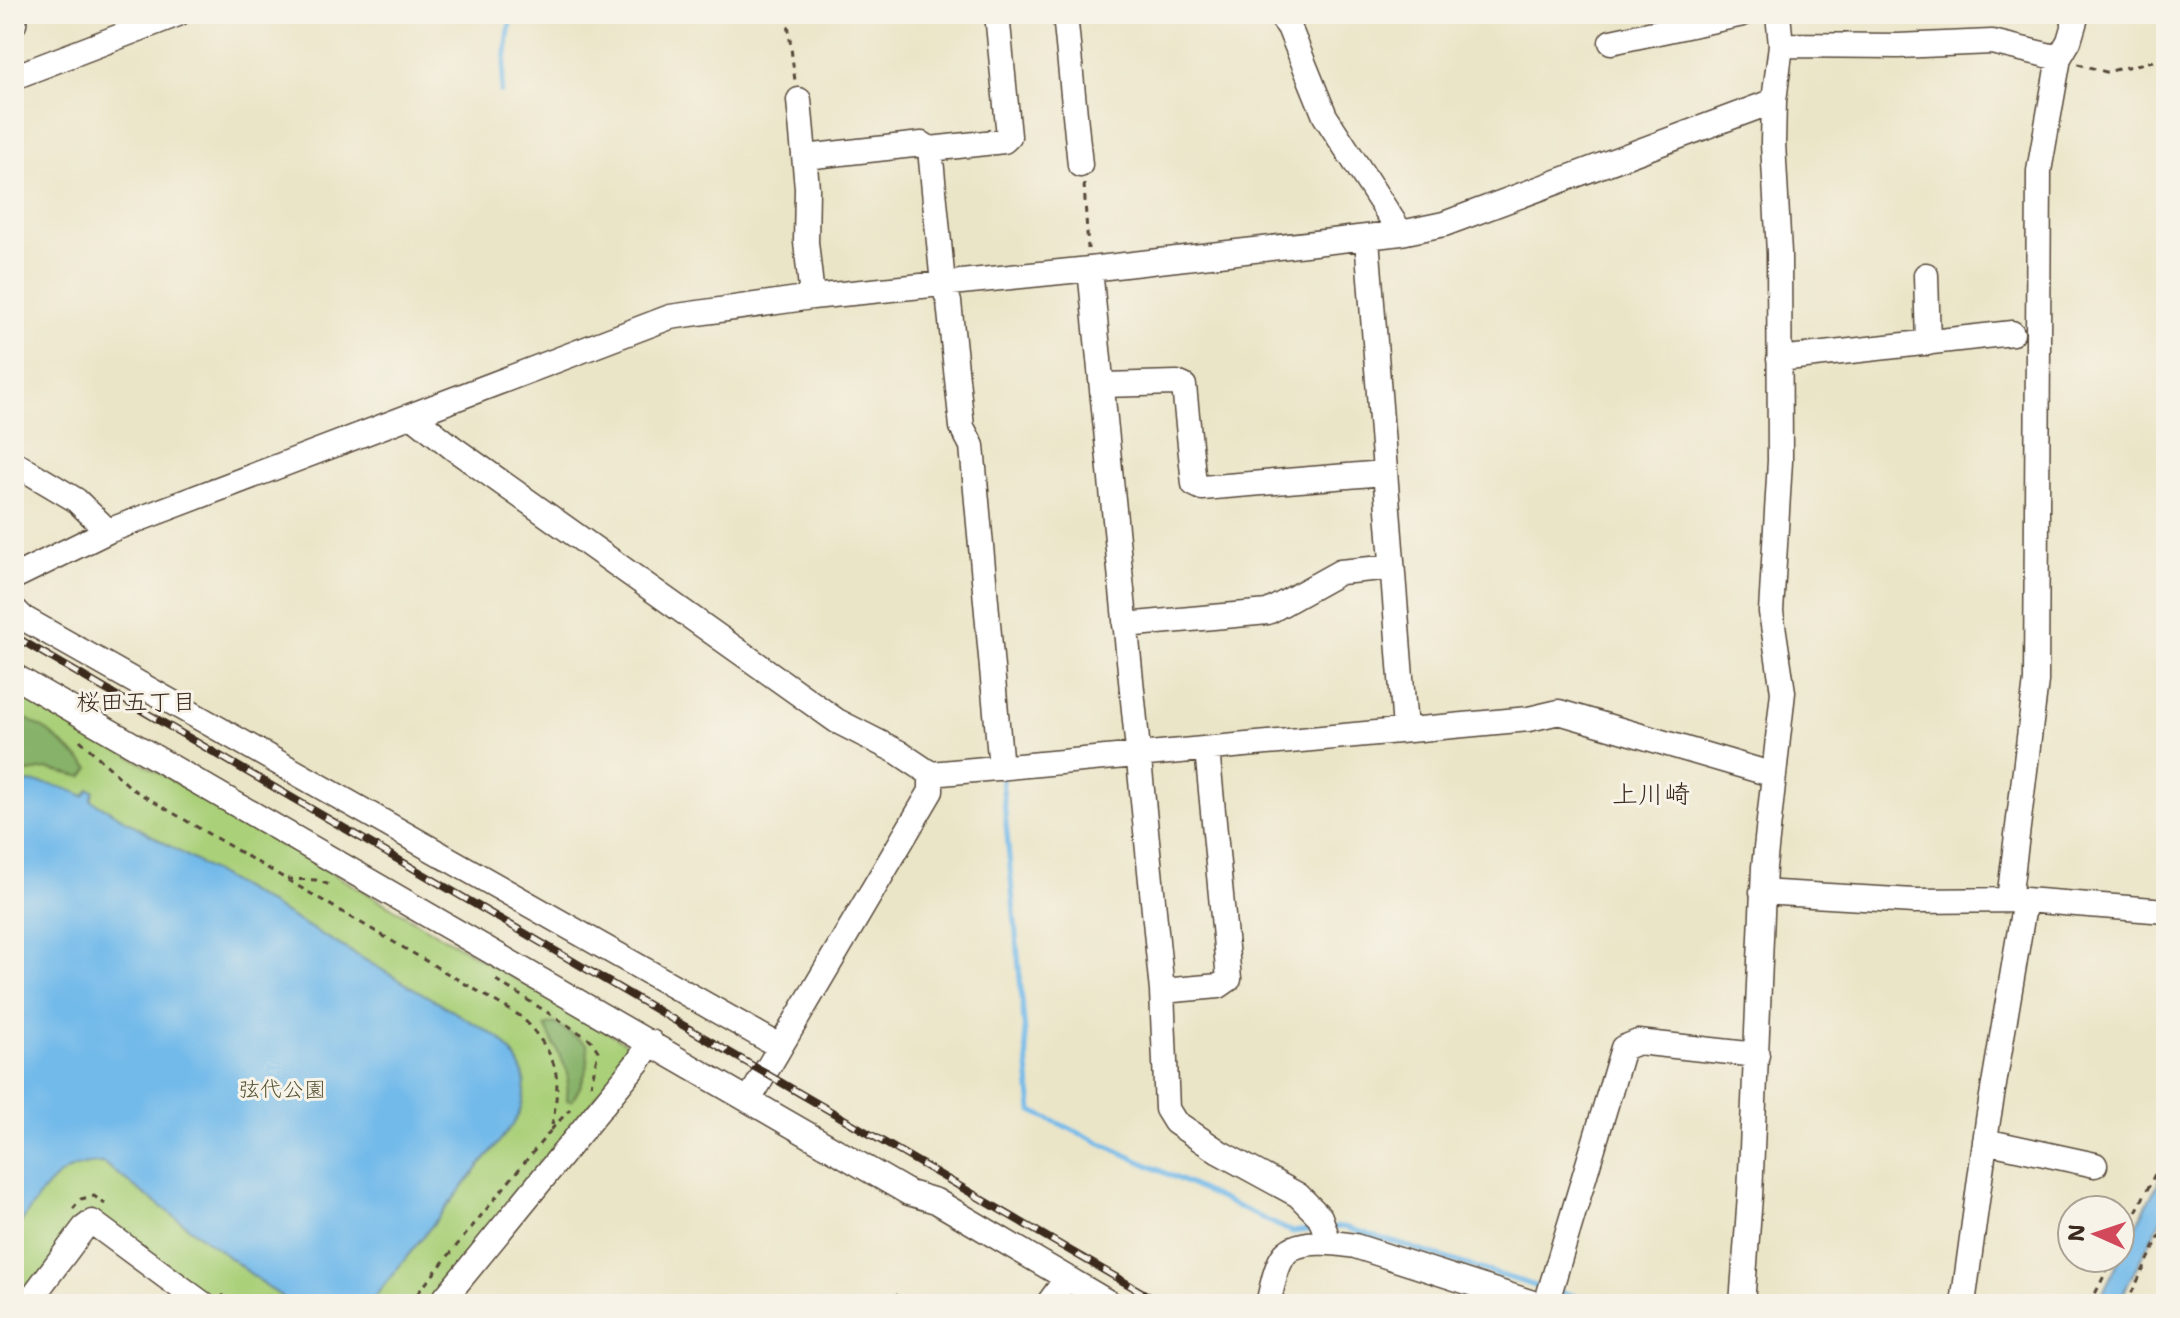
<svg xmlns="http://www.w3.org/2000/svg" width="2180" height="1318" viewBox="0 0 2180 1318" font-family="'Shantell Sans','Klee One',sans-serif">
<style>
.green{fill:#aad079;stroke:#727d4c;stroke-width:2}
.forest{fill:#87b269;stroke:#616e44;stroke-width:2}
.water{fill:#72baea;stroke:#567284;stroke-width:2}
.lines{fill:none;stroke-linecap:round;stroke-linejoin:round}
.stream{stroke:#72baea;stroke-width:5}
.minor-casing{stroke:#554638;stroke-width:27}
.path{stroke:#554638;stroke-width:3;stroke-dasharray:6 6;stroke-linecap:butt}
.minor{stroke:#fff;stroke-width:24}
.rail-casing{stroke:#3b2a1e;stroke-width:8}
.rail{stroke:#f7f3e8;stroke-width:5;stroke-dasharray:15;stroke-linecap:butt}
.labels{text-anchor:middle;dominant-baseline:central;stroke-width:6;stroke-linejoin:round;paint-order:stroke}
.park-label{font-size:22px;fill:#575435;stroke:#f7f3e8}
.neighbourhood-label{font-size:24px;fill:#3b2a1e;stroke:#f7f3e8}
.quarter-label{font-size:26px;fill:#3b2a1e;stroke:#f7f3e8}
</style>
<rect width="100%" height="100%" fill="#f7f3e8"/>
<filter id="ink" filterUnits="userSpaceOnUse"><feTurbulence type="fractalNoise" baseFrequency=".0125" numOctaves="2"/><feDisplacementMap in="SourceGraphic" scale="16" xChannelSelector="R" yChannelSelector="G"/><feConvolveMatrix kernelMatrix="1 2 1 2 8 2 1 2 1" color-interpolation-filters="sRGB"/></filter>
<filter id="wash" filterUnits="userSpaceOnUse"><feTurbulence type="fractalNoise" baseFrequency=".006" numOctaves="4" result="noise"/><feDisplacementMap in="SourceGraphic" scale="32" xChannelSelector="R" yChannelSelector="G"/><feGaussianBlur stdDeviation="1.8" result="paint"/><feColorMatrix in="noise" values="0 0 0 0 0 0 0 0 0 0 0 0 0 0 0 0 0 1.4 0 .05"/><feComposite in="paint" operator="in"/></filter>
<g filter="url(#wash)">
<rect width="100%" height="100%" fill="#ebe5c8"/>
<path class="green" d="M 14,689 L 628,1044 L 629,1057 L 428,1304 L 214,1304 L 90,1212 L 20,1304 L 14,1304 Z"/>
<path class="forest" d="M 14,712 L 48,731 L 90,768 L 83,777 L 47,769 L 14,774 Z
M 554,1023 L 587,1044 C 590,1066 584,1082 572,1101 L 567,1100 L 568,1072 L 545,1026 Z"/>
<path class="water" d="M 18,782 C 43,782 61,785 84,796 L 89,789 L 94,791 L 91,800 L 499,1038 C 527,1067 532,1085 515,1122 L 369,1304 L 291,1304 L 103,1163 C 52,1163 42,1195 14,1232 L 14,783 Z
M 2166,1166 L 2166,1209 L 2118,1304 L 2097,1304 Z"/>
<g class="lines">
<path class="stream" d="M 501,92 L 511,14
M 1002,779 L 1032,1111 L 1292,1232 L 1316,1229
M 1330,1228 L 1344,1227 L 1542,1288
M 1556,1291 L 1607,1304"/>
</g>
</g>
<g filter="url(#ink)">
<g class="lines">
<defs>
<path id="minor" d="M 1065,14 L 1080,165
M 1279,14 L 1289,27 L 1325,116 L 1401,233
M 14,24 L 15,14
M 1611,42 L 1743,14
M 1781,45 L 1898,46 L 1992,42 L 2059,58
M 14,77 L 178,14
M 799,100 L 807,188 L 806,242 L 812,297
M 930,149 L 1004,141 L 1009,136 L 997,14
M 805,157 L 922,144 L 930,149 L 943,284 L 949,302 L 962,427 L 972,446 L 1001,768
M 1367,239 L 1405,729
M 1090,269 L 1162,991 L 1167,1109 L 1175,1122 L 1219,1152 L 1298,1195 L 1320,1217 L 1329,1242
M 1926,275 L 1928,343
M 1779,359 L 2012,333
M 1103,385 L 1177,383 L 1184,386 L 1194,484 L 1202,488 L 1384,473
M 413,416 L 453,448 L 837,721 L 898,752 L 931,774 L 1529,719 L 1559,712 L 1774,775
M 14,463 L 76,500 L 108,531
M 14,577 L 108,531 L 670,317 L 812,297 L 1090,269 L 1401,233 L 1444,224 L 1774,101
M 14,609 L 23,618 L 779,1046
M 1125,625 L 1268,612 L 1340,572 L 1392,567
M 14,676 L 909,1193 L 936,1201 L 1111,1304
M 1762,892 L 1914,901 L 2025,900 L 2166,911
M 2009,900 L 2036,681 L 2039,171 L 2059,58 L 2069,41 L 2077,14
M 1162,991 L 1219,986 L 1229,979 L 1207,749
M 749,1100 L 931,791 L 931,774
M 1985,1141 L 2095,1165
M 27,1304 L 84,1228 L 92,1222 L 203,1304
M 440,1304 L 638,1062 L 651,1042
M 1048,1304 L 1067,1278
M 1268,1304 C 1272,1289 1275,1266 1285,1254 C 1299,1238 1337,1243 1355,1246 L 1536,1304
M 1546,1304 L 1623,1048 L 1638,1042 L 1757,1055
M 1742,1304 L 1750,1196 L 1764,867 L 1783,692 L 1771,612 L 1780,461 L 1779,253 L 1773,143 L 1774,101 L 1781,45 L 1778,14
M 1963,1304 L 1988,1120 L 2025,900"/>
</defs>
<use href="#minor" class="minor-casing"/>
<path class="path" d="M 787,14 L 795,81
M 2078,64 L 2106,72 L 2166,58
M 1084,184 L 1088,249
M 80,740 L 132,789 L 522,1017 C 560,1060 562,1074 551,1130 L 409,1304
M 287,879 L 316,880 L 330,885
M 496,980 L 591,1040 L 598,1051 L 591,1085
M 551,1130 L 570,1109
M 73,1209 L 81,1199 L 94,1196 L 105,1204
M 2120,1244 L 2166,1152
M 222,1295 L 234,1304
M 886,1304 L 896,1295 L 909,1304
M 2090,1304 L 2113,1258
M 2126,1304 L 2166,1224"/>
<use href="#minor" class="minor"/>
<defs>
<path id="rail" d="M 14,636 L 1162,1304"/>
</defs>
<use href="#rail" class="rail-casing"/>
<use href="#rail" class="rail"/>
</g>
</g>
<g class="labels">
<g class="park-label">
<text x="282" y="1089">弦代公園</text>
</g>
<g class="neighbourhood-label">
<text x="136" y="702">桜田五丁目</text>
</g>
<g class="quarter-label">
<text x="1651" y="793">上川崎</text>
</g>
</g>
<rect width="2180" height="1318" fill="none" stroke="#f7f3e8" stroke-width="48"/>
<g transform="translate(2096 1234) rotate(273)"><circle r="38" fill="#f7f3e8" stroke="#aca397" stroke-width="2"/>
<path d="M0-6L14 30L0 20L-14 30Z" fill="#d1495b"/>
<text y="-12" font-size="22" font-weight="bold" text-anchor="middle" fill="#3b2a1e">N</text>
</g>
</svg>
